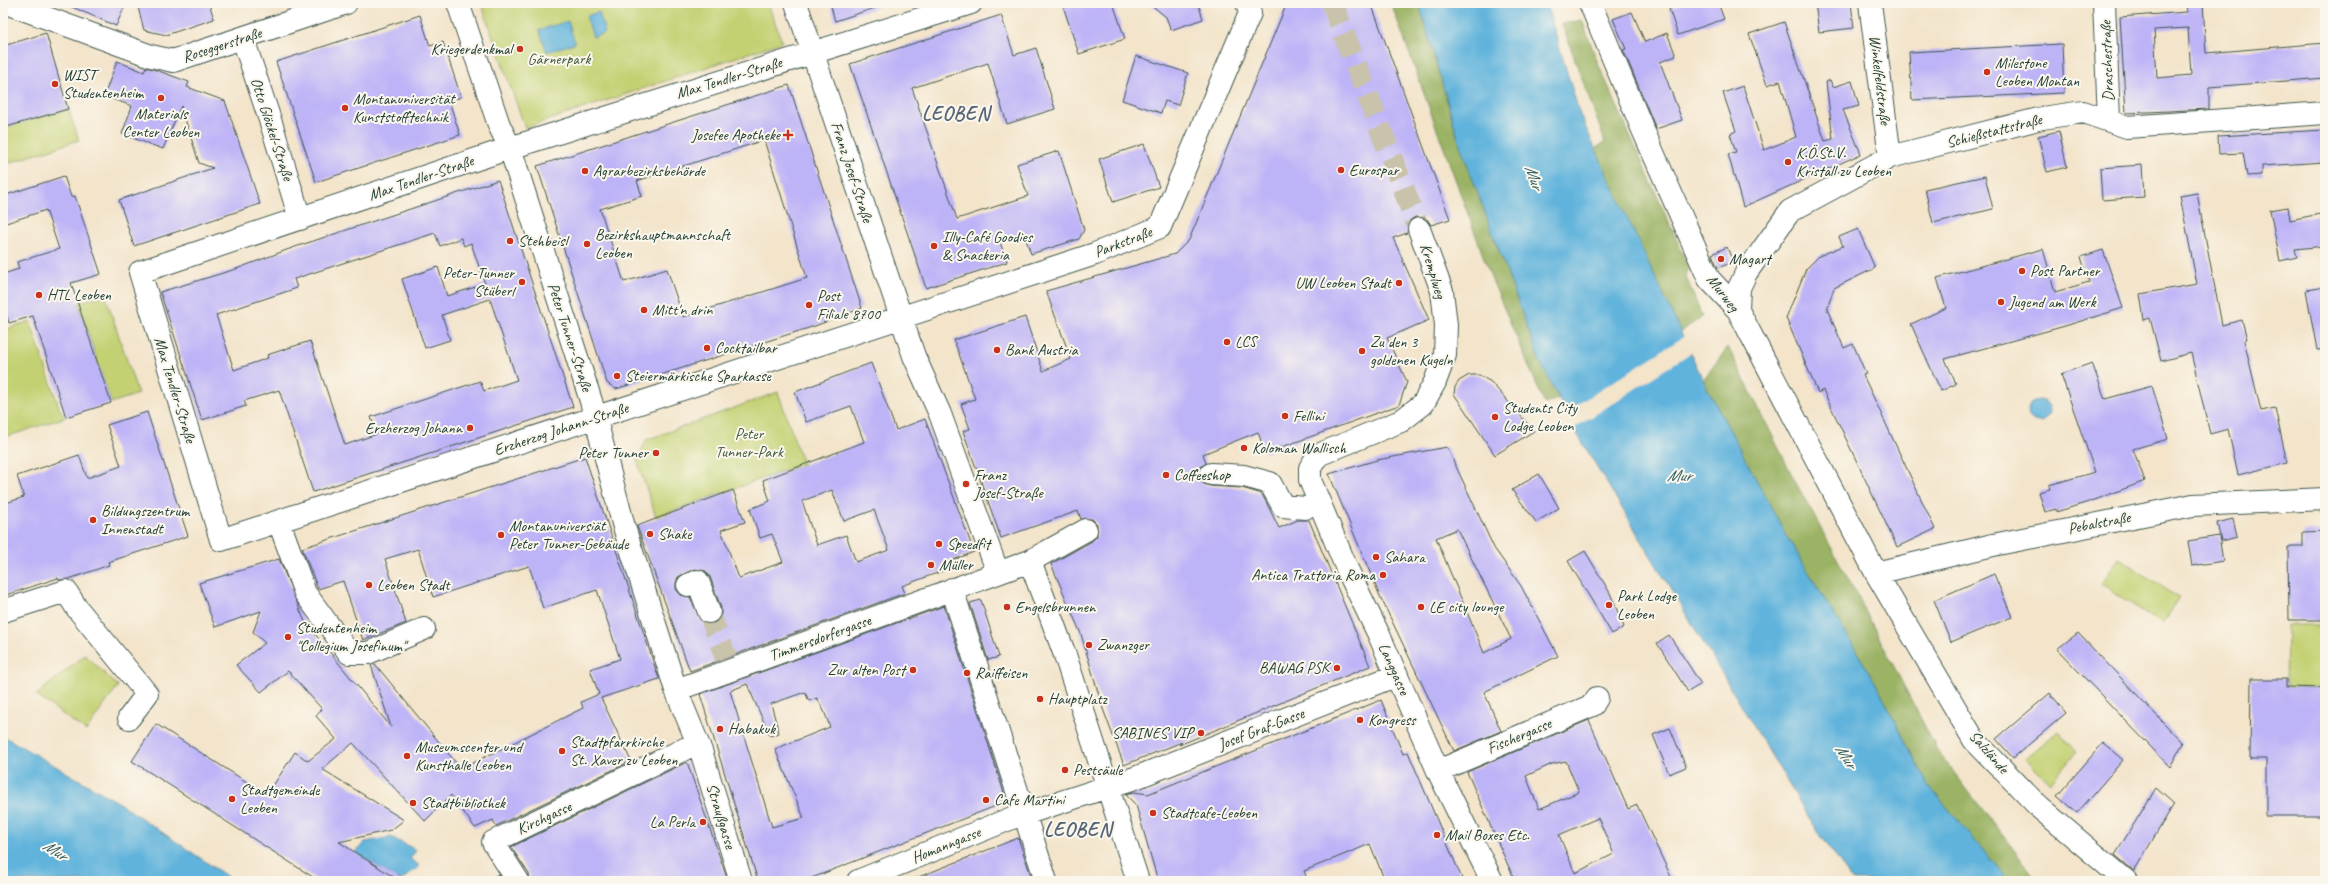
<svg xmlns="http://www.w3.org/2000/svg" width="2328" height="884" viewBox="0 0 2328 884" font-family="Caveat,sans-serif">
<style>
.green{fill:#c4d173;stroke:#728754}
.forest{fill:#9bb365;stroke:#5d784c}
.water{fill:#61b3dc;stroke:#407888}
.pier{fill:#f3e4ca}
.building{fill:#bdb3f7;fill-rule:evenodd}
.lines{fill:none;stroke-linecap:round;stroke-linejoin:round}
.minor-tunnel{stroke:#c9c3ac;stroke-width:22;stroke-dasharray:22 11;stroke-linecap:butt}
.minor-casing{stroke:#3f564a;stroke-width:24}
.minor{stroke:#fff;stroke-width:22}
.poi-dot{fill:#c8321e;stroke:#fbf7ec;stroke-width:1.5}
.labels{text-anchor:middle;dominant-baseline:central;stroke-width:4;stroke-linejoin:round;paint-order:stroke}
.street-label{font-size:16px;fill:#1f3d34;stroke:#fbf7ec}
.poi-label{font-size:16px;fill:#1f3d34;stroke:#fbf7ec;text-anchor:start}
.park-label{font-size:16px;fill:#405b41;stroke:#fbf7ec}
.water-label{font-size:17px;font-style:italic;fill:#336066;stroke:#fbf7ec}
.district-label{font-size:20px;font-weight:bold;letter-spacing:1px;fill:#566678;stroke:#fbf7ec}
</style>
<rect width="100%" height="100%" fill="#fbf7ec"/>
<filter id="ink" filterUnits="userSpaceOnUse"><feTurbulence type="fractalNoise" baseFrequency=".025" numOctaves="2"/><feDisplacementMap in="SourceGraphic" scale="8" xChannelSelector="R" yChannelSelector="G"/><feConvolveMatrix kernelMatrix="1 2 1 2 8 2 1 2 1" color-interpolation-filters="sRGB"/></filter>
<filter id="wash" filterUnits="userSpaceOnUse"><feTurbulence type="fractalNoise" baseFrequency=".012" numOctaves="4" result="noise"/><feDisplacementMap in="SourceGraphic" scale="16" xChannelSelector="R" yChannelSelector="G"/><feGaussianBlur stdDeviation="0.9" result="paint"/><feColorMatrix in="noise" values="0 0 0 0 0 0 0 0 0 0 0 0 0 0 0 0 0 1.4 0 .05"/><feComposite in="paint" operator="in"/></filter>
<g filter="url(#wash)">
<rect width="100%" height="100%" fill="#f3e4ca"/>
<path class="green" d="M 481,3 L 768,3 L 782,42 L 525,128 Z
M 68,109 L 79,140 L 3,165 L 3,128 Z
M 105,294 L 138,394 L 111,403 L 78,303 Z
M 30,321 L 60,410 L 66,417 L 3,438 L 3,325 L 7,329 Z
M 778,392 L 803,464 L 656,517 L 637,461 L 646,440 Z
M 2119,558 L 2179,598 L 2162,624 L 2101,584 Z
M 2287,625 L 2325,625 L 2325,688 L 2295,687 L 2286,691 Z
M 85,655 L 118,686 L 86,731 L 36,695 Z
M 2058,731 L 2077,752 L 2050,783 L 2025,759 Z"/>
<path class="forest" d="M 1391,3 L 1419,3 L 1459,142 L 1540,362 L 1559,398 L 1545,404 L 1492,280 Z
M 1582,20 L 1597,61 L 1689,268 L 1686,276 L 1702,317 L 1680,332 L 1595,149 L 1605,142 L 1562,24 Z
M 1728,347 L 1795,481 L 1858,597 L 1938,752 L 2038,881 L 2009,881 L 1928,785 L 1875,682 L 1786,535 L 1703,380 Z"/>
<path class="water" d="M 1419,3 L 1546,3 L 1580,115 L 1595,148 L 1703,380 L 1786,535 L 1875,682 L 1928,785 L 2009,881 L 1853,881 L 1814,826 L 1579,437 L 1540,362 L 1459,142 Z
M 599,12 L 605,33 L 593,37 L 586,16 Z
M 568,21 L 575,43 L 547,52 L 539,30 Z
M2028 411a11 11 0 1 1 22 0a11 11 0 1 1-22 0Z
M 3,736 L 116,801 L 234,881 L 3,881 Z
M 391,837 L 416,850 L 410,859 L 420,866 L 400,881 L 355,852 L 365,842 Z"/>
<path class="pier" d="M 1685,336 L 1692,352 L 1573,429 L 1564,413 Z"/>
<g id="blocks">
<path class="building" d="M 63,3 L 126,3 L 116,26 Z
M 148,3 L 209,3 L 214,19 L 166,35 L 144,30 L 138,7 Z
M 830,3 L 880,3 L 881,6 L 835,21 Z
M 1072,3 L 1113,3 L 1125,39 L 1079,54 L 1063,6 Z
M 1149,3 L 1198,3 L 1203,19 L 1171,30 L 1166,17 Z
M 1287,3 L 1371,3 L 1450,219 L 1431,225 L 1427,219 L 1415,217 L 1409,221 L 1407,233 L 1393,238 L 1429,320 L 1387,338 L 1407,382 L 1399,405 L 1265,453 L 1258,432 L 1203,454 L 1206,463 L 1201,467 L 1199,474 L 1204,484 L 1210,486 L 1242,488 L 1262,494 L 1279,528 L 1298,520 L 1309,520 L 1370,666 L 1179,745 L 1182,742 L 1124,765 L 1103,709 L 1081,634 L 1051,564 L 1092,541 L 1097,536 L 1097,524 L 1092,519 L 1081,519 L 1078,511 L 1001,538 L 963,431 L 970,429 L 961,404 L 975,399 L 954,340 L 1025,317 L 1043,371 L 1071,359 L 1046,291 L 1175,254 L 1189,240 Z
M 1685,3 L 1718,3 L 1724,19 L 1678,35 L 1669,9 Z
M 1815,3 L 1851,3 L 1854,28 L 1819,32 Z
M 2186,3 L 2203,3 L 2206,53 L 2325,43 L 2325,78 L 2209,87 L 2209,109 L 2126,113 L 2120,17 L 2187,12 ZM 2188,28 L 2191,75 L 2157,78 L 2154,30 Z
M 1632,12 L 1645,42 L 1667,33 L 1676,56 L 1660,62 L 1682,120 L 1656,129 L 1628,61 L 1623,50 L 1626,49 L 1613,19 Z
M 420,15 L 430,46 L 443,42 L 461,97 L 449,101 L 460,135 L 316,182 L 276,62 Z
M 1001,15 L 1014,55 L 1036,48 L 1055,109 L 1007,124 L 988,63 L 912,88 L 957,219 L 1028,196 L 1017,164 L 1059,151 L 1084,230 L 1079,239 L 1031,254 L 1024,234 L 1000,242 L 1007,262 L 926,288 L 850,64 Z
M 1784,22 L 1825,141 L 1833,139 L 1826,82 L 1830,80 L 1833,87 L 1852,81 L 1859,106 L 1843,110 L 1861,154 L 1743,207 L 1728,154 L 1736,152 L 1730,134 L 1736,131 L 1723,93 L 1743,86 L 1764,150 L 1796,137 L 1780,81 L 1767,85 L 1749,34 Z
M 46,33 L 68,109 L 3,128 L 3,46 Z
M 2062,44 L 2064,93 L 1912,100 L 1909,52 Z
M 1136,56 L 1188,73 L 1178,105 L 1165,101 L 1161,113 L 1122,100 Z
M 117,61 L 144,72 L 146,67 L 153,69 L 189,82 L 187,87 L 225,101 L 260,204 L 134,246 L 119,200 L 213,168 L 199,163 L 181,106 L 163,149 L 122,134 L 132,106 L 104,96 Z
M 789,85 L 862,308 L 815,326 L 616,389 L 607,383 L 537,166 ZM 764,140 L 807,278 L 683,317 L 667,269 L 624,282 L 600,209 L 642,196 L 637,181 Z
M 2325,130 L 2325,162 L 2262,166 L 2262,175 L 2247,176 L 2243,153 L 2219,154 L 2218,136 Z
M 2059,131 L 2067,167 L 2047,172 L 2038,136 Z
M 1144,144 L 1159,187 L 1113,202 L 1099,159 Z
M 2142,165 L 2144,197 L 2102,200 L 2100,168 Z
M 64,176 L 71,197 L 75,196 L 101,274 L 71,283 L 111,403 L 66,417 L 33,316 L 9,323 L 6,314 L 3,315 L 3,274 L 19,269 L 17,262 L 59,249 L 46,210 L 3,224 L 3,196 Z
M 1985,176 L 1993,209 L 1933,223 L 1925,189 Z
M 498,180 L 573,407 L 313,492 L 279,390 L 244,401 L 246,406 L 202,420 L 160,292 L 236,269 L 292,248 ZM 435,233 L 440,246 L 461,238 L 464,246 L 471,243 L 485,284 L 447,296 L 438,267 L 402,279 L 425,348 L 450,340 L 442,315 L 490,299 L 517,380 L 484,391 L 480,381 L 371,417 L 377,434 L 345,445 L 310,341 L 267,355 L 268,358 L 234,370 L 216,315 L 297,288 L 294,279 Z
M 2197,193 L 2222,325 L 2242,320 L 2247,339 L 2244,340 L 2261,411 L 2275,408 L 2287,463 L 2238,475 L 2228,429 L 2210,434 L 2191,353 L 2161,361 L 2150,318 L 2144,320 L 2140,294 L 2197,284 L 2180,196 Z
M 2288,207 L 2290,220 L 2325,213 L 2325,246 L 2295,249 L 2297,257 L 2280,261 L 2270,210 Z
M 1858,229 L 1875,268 L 1834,288 L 1827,309 L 1844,348 L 1853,344 L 1866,374 L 1863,375 L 1935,529 L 1897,547 L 1823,390 L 1818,393 L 1786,318 L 1806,269 L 1819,256 L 1843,246 L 1839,237 Z
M 1727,247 L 1733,262 L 1718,268 L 1712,254 Z
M 2043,249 L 2055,292 L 2089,282 L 2081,257 L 2103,250 L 2123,308 L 2065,326 L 1945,359 L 1956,384 L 1941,391 L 1911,324 L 1946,308 L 1937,278 Z
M 2325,287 L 2325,349 L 2317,350 L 2306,290 Z
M 871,363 L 896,430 L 925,419 L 974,552 L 943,564 L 945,570 L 902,586 L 905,593 L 690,671 L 637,526 L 733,490 L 745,522 L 721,530 L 739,578 L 783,562 L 772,534 L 760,538 L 750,509 L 770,501 L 763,480 L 864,442 L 851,406 L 806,422 L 795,392 ZM 832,490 L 844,521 L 874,510 L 889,550 L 856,562 L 846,535 L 817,545 L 802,501 ZM 694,569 L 706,571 L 710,577 L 721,608 L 721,615 L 714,624 L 706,624 L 701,621 L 690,597 L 681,595 L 676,589 L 676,583 L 678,577 Z
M 2092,363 L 2105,399 L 2152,386 L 2168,439 L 2133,449 L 2145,481 L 2092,501 L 2056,512 L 2056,509 L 2045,512 L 2039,492 L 2050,489 L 2049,485 L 2095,472 L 2061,374 Z
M 1469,375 L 1479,375 L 1491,382 L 1534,431 L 1495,455 L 1454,394 L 1455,387 L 1459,381 Z
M 147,412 L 188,536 L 108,562 L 109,565 L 69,579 L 59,580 L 58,578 L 3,596 L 3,504 L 24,497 L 17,476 L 79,455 L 87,478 L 121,466 L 107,425 Z
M 1447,447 L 1494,548 L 1521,586 L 1558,656 L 1484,692 L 1501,731 L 1454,751 L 1379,594 L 1329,474 L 1377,460 ZM 1457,529 L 1511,639 L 1484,653 L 1436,538 Z
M 585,457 L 659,679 L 601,698 L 631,761 L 496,826 L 493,820 L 475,828 L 451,795 L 425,821 L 353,743 L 322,769 L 404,820 L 391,830 L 339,842 L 400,881 L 319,881 L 132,761 L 156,724 L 267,795 L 295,752 L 308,761 L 336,739 L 316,716 L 322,709 L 288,671 L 261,692 L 236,665 L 265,643 L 253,632 L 261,611 L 215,627 L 199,583 L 279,559 L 305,622 L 391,727 L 371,665 L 375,664 L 461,769 L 583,708 L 581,702 L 599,694 L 590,669 L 620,659 L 597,590 L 543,608 L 529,566 L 433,597 L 418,549 L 385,559 L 406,623 L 363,640 L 343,581 L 318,589 L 302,548 Z
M 1539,474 L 1559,508 L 1536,522 L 1512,490 Z
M 2233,519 L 2237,537 L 2221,541 L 2217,523 Z
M 2325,531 L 2325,620 L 2289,620 L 2288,547 L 2303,547 L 2303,532 Z
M 2219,536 L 2223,561 L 2192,566 L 2188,541 Z
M 1585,551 L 1610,593 L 1624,627 L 1612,634 L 1568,561 Z
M 1994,574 L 2012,617 L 1951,642 L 1934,600 Z
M 981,600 L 999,657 L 988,660 L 970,603 Z
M 944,606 L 1005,796 L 1001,804 L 804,881 L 758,881 L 700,694 ZM 747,684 L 770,736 L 779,733 L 771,704 L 805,692 L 809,701 L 817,698 L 824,711 L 830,727 L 775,749 L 804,818 L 772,827 L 730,691 Z
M 2078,633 L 2183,743 L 2170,767 L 2057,649 Z
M 1669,635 L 1701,684 L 1688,692 L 1657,643 Z
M 2251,679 L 2286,679 L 2286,687 L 2325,688 L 2325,816 L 2266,816 L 2266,759 L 2250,759 Z
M 2050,693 L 2066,713 L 2013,758 L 1996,739 Z
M 1381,700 L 1403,754 L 1408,752 L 1463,881 L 1385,881 L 1370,844 L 1304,871 L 1308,881 L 1158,881 L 1136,805 L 1125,794 L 1134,792 L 1148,794 Z
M 1589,720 L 1628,809 L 1637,805 L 1673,881 L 1515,881 L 1467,772 ZM 1566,761 L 1579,792 L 1539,809 L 1526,776 L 1552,764 ZM 1598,818 L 1614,854 L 1575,873 L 1559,835 Z
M 1670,728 L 1686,767 L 1669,774 L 1653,735 Z
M 2103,743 L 2123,760 L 2077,813 L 2057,796 Z
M 687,762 L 728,881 L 530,881 L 529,874 L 511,847 Z
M 2156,788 L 2174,804 L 2134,871 L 2115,855 Z
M 1018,838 L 1033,881 L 911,881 L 911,880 Z
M 499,874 L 503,881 L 485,881 Z"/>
</g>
</g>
<g filter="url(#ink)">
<use href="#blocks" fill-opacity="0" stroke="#3f564a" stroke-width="1"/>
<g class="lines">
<path class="minor-tunnel" d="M 1332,3 L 1419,229
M 709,612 L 726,658"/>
<defs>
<path id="minor" d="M 6,3 L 151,56 L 173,61 L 346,3
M 458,3 L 499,125 L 510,148 L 591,401 L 624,527 L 676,690 L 998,573 L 940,414 L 914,356 L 796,3
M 971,3 L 510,148 L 140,272 L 221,540 L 1095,254 L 1160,227 L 1250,13 L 1247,3
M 1590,3 L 1643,130 L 1709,279 L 1738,310 L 1876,573 L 1974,740 L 2040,808 L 2126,881
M 1870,3 L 1890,157
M 2104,3 L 2109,119
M 243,39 L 272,126 L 300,219
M 1419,229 L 1442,291 L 1446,325 L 1445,355 L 1435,382 L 1423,404 L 1401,421 L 1318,455 L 1310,468 L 1310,480 L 1347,569 L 1379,635 L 1438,771 L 1492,881
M 1738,310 L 1739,288 L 1746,273 L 1790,211 L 1890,157 L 2042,118 L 2083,112 L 2127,127 L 2325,113
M 1211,474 L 1244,476 L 1270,483 L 1283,506 L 1305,508
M 279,522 L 305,593 L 349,653 L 368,653 L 424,629
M 1030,561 L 1086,530
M 998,573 L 1030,561 L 1065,655 L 1138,881
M 1876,573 L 1993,545 L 2193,505 L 2325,499
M 688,585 L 698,581 L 709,612
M 952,589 L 1046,881
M 3,611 L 66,591 L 76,607 L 147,694 L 129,718
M 676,690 L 701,751 L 741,881
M 1438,771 L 1593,705 L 1597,698
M 518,881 L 493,842 L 697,743
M 858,881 L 1012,818 L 1135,778 L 1397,675"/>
</defs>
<use href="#minor" class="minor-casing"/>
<use href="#minor" class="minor"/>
</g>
</g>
<g class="poi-dot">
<circle cx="520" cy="49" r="4"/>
<circle cx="1987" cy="72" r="4"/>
<circle cx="55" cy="84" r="4"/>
<circle cx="161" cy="98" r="4"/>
<circle cx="345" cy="108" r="4"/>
<path d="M786 129h4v4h4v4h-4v4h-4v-4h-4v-4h4z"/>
<circle cx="1788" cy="162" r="4"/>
<circle cx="1341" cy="170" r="4"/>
<circle cx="585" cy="171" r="4"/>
<circle cx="510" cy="241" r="4"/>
<circle cx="587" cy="244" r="4"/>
<circle cx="934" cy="246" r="4"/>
<circle cx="1721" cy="259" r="4"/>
<circle cx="2022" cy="271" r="4"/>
<circle cx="522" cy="282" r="4"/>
<circle cx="1399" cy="283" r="4"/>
<circle cx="39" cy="295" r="4"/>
<circle cx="2001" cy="302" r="4"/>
<circle cx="809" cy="305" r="4"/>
<circle cx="644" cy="310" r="4"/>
<circle cx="1227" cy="342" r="4"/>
<circle cx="707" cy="348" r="4"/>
<circle cx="997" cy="350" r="4"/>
<circle cx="1362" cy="351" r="4"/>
<circle cx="617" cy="376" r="4"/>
<circle cx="1285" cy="416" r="4"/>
<circle cx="1495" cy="417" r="4"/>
<circle cx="470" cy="428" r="4"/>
<circle cx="1244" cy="448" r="4"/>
<circle cx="656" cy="453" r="4"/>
<circle cx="1166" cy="475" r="4"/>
<circle cx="966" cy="484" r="4"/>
<circle cx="93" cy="520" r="4"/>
<circle cx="650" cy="534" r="4"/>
<circle cx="501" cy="535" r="4"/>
<circle cx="939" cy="544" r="4"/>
<circle cx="1376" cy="557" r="4"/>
<circle cx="931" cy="565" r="4"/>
<circle cx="1383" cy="575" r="4"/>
<circle cx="369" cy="585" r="4"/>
<circle cx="1609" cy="605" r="4"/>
<circle cx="1007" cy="607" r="4"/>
<circle cx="1421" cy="607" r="4"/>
<circle cx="288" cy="637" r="4"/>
<circle cx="1089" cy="645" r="4"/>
<circle cx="1337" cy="668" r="4"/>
<circle cx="913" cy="670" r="4"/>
<circle cx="967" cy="673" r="4"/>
<circle cx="1040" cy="699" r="4"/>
<circle cx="1360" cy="720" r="4"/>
<circle cx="720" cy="729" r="4"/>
<circle cx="1201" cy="733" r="4"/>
<circle cx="562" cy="751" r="4"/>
<circle cx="407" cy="756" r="4"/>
<circle cx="1065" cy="770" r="4"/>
<circle cx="232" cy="799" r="4"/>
<circle cx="986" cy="800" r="4"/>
<circle cx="413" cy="803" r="4"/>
<circle cx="1153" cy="813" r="4"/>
<circle cx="703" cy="822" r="4"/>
<circle cx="1437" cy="835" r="4"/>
</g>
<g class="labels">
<g class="street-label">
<text transform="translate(222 45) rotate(-18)">Roseggerstraße</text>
<text transform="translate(2107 61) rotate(-92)">Draschestraße</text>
<text transform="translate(729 78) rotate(-17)">Max Tendler-Straße</text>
<text transform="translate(1880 80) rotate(83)">Winkelfeldstraße</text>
<text transform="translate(272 129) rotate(72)">Otto Glöckel-Straße</text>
<text transform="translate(1994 131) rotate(-14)">Schießstattstraße</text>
<text transform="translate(852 172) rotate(72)">Franz Josef-Straße</text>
<text transform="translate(421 178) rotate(-19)">Max Tendler-Straße</text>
<text transform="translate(1123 242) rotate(-21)">Parkstraße</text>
<text transform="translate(1433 271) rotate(73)">Kremplweg</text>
<text transform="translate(1723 293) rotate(52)">Murweg</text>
<text transform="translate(570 337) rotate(72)">Peter Tunner-Straße</text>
<text transform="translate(175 390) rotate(73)">Max Tendler-Straße</text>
<text transform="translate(561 429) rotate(-18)">Erzherzog Johann-Straße</text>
<text transform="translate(2099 523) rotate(-11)">Pebalstraße</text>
<text transform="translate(820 638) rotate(-20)">Timmersdorfergasse</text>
<text transform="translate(1394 669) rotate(66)">Langgasse</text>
<text transform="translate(1261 729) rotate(-21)">Josef Graf-Gasse</text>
<text transform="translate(1519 736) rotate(-23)">Fischergasse</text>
<text transform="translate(1989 752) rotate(49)">Salzlände</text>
<text transform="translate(721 816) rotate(73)">Straußgasse</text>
<text transform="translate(544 818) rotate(-25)">Kirchgasse</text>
<text transform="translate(946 845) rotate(-22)">Homanngasse</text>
</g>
<g class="poi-label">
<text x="512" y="49" text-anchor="end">Kriegerdenkmal</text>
<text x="1995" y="63">Milestone<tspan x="1995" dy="18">Leoben Montan</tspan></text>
<text x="63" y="75">WIST<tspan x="63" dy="18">Studentenheim</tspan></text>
<text x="353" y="99">Montanuniversität<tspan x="353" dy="18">Kunststofftechnik</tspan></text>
<text x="161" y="114" text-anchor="middle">Materials<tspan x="161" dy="18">Center Leoben</tspan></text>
<text x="780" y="135" text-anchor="end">Josefee Apotheke</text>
<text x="1796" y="153">K.Ö.St.V.<tspan x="1796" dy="18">Kristall zu Leoben</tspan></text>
<text x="1349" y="170">Eurospar</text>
<text x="593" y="171">Agrarbezirksbehörde</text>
<text x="595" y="235">Bezirkshauptmannschaft<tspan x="595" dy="18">Leoben</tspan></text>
<text x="942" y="237">Illy-Café Goodies<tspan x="942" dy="18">&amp; Snackeria</tspan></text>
<text x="518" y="241">Stehbeisl</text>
<text x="1729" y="259">Magart</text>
<text x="2030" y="271">Post Partner</text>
<text x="514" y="273" text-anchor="end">Peter-Tunner<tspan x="514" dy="18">Stüberl</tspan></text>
<text x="1391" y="283" text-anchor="end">UW Leoben Stadt</text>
<text x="47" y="295">HTL Leoben</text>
<text x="817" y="296">Post<tspan x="817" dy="18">Filiale 8700</tspan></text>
<text x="2009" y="302">Jugend am Werk</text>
<text x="652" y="310">Mitt'n drin</text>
<text x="1235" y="342">LCS</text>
<text x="1370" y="342">Zu den 3<tspan x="1370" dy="18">goldenen Kugeln</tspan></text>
<text x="715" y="348">Cocktailbar</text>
<text x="1005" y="350">Bank Austria</text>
<text x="625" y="376">Steiermärkische Sparkasse</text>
<text x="1503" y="408">Students City<tspan x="1503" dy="18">Lodge Leoben</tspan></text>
<text x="1293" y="416">Fellini</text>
<text x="462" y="428" text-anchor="end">Erzherzog Johann</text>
<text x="1252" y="448">Koloman Wallisch</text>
<text x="648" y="453" text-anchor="end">Peter Tunner</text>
<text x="974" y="475">Franz<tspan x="974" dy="18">Josef-Straße</tspan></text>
<text x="1174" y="475">Coffeeshop</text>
<text x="101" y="511">Bildungszentrum<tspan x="101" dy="18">Innenstadt</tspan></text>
<text x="509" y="526">Montanuniversiät<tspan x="509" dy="18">Peter Tunner-Gebäude</tspan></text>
<text x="658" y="534">Shake</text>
<text x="947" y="544">Speedfit</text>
<text x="1384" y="557">Sahara</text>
<text x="939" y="565">Müller</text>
<text x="1375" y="575" text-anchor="end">Antica Trattoria Roma</text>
<text x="377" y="585">Leoben Stadt</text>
<text x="1617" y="596">Park Lodge<tspan x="1617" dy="18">Leoben</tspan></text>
<text x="1015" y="607">Engelsbrunnen</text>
<text x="1429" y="607">LE city lounge</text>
<text x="296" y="628">Studentenheim<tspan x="296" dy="18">"Collegium Josefinum"</tspan></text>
<text x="1097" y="645">Zwanzger</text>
<text x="1329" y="668" text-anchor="end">BAWAG PSK</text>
<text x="905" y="670" text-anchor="end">Zur alten Post</text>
<text x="975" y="673">Raiffeisen</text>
<text x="1048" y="699">Hauptplatz</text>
<text x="1368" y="720">Kongress</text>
<text x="728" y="729">Habakuk</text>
<text x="1193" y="733" text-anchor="end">SABINES VIP</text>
<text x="570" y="742">Stadtpfarrkirche<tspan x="570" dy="18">St. Xaver zu Leoben</tspan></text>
<text x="415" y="747">Museumscenter und<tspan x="415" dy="18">Kunsthalle Leoben</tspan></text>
<text x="1073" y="770">Pestsäule</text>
<text x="240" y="790">Stadtgemeinde<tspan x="240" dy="18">Leoben</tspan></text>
<text x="994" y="800">Cafe Martini</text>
<text x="421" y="803">Stadtbibliothek</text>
<text x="1161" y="813">Stadtcafe-Leoben</text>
<text x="695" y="822" text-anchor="end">La Perla</text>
<text x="1445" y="835">Mail Boxes Etc.</text>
</g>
<g class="park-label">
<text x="559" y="59">Gärnerpark</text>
<text x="749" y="434">Peter<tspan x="749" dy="18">Tunner-Park</tspan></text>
</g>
<g class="water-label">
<text transform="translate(1534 177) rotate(70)">Mur</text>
<text x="1679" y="475">Mur</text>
<text transform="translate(1846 756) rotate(57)">Mur</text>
<text transform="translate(55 850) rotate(32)">Mur</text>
</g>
<g class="district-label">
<text x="956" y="113">LEOBEN</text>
<text x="1078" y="829">LEOBEN</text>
</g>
</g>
<rect width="2328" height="884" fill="none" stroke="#fbf7ec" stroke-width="16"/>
</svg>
